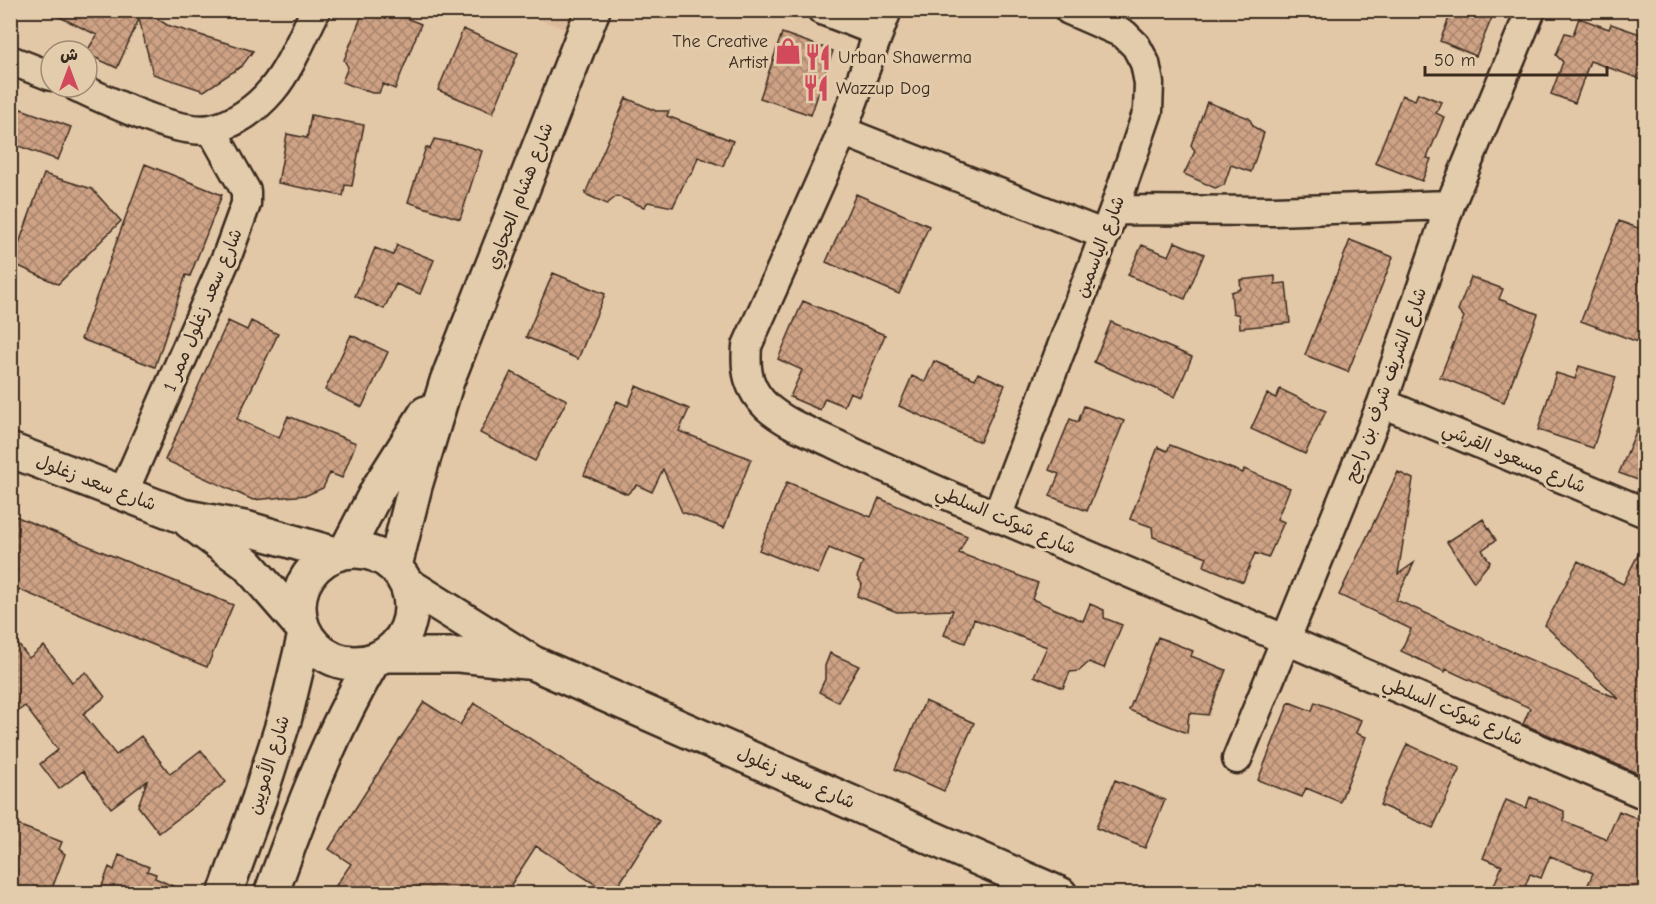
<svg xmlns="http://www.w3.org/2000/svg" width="1656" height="904" viewBox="0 0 1656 904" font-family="'Comic Neue','Playpen Sans Arabic',sans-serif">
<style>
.built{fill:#daba9b}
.building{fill:url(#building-cross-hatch);stroke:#3b2a1e;stroke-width:1.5}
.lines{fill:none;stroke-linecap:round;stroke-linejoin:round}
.minor-casing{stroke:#3b2a1e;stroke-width:33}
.tertiary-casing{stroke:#3b2a1e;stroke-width:38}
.secondary-casing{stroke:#3b2a1e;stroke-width:38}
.minor{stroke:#e2ccac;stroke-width:28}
.tertiary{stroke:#e2ccac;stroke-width:33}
.secondary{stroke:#e2ccac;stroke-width:33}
.labels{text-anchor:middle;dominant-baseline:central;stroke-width:6;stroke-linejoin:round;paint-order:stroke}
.poi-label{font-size:18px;fill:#3b2a1e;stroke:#e2ccac;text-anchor:start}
.street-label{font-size:18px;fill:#3b2a1e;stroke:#e2ccac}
</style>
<defs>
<pattern id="building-cross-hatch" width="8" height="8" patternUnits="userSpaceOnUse" patternTransform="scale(1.5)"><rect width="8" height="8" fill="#cea285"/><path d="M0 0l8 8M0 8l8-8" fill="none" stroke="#a8846c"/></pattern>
</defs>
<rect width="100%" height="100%" fill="#e3c8a8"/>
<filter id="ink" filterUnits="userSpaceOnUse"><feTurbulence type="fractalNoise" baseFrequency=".0167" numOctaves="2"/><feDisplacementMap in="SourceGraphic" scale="12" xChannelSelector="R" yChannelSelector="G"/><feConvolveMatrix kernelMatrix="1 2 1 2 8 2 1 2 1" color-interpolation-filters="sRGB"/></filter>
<g filter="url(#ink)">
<path class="built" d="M 514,11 L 572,10 L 572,11 L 566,29 Z"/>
<path class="building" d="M 45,10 L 144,10 L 167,25 L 253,51 L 242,66 L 204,91 L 153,74 L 139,19 L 117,68 L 87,54 L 87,51 L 97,35 Z
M 364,10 L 386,10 L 421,24 L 395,89 L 383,84 L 379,93 L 372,93 L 342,82 L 348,67 L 344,60 Z
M 1452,10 L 1495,10 L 1476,56 L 1440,41 Z
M 1579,18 L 1609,29 L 1611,24 L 1646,36 L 1646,81 L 1590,61 L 1575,103 L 1551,94 L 1563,62 L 1556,55 L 1565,33 L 1573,35 Z
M 463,29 L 518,53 L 493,113 L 438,90 Z
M 782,33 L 833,51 L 811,115 L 760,98 Z
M 1418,93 L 1441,102 L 1436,113 L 1444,117 L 1427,158 L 1431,159 L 1422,181 L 1375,163 L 1402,95 L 1415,100 Z
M 626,98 L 656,111 L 669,111 L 667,116 L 733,141 L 723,166 L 698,157 L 692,173 L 686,179 L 673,207 L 648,202 L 644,207 L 617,196 L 607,204 L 585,194 Z
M 1207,102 L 1249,118 L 1254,127 L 1264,133 L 1251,172 L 1231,165 L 1224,185 L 1215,188 L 1184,174 L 1195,151 L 1191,145 Z
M 10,105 L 71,127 L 58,160 L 10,143 Z
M 311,115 L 364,125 L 352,186 L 345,185 L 343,196 L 278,183 L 287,134 L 307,138 Z
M 434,139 L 460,144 L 482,151 L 460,219 L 408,202 L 426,147 L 430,149 Z
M 145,164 L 222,195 L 190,276 L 186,275 L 155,367 L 81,339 Z
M 44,174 L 92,189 L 121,221 L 58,284 L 12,263 Z
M 856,194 L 929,226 L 899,294 L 826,262 Z
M 1619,221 L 1646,231 L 1646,345 L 1581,321 Z
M 1350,240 L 1393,257 L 1348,372 L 1305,355 Z
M 1175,242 L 1204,254 L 1185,299 L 1128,275 L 1142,245 L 1169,256 Z
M 397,245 L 434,260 L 420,294 L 396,284 L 384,309 L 355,296 L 375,248 L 393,255 Z
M 553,273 L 605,294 L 578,359 L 526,337 Z
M 1275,276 L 1275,284 L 1286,283 L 1290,323 L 1240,328 L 1239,315 L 1233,313 L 1231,292 L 1241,289 L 1240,280 Z
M 1471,277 L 1503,289 L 1499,299 L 1538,314 L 1504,402 L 1440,377 L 1464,317 L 1458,310 Z
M 803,301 L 885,335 L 859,396 L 850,392 L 844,406 L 825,398 L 820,410 L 790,397 L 802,370 L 778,359 Z
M 228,321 L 247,330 L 251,321 L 278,334 L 237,419 L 279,438 L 288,416 L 356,443 L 342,478 L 330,473 L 323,488 L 307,495 L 253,500 L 165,460 Z
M 1111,322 L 1192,357 L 1175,397 L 1094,362 Z
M 351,335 L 388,352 L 362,407 L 325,390 Z
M 934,361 L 975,379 L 978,373 L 1005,385 L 980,442 L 899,406 L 912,376 L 925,382 Z
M 1579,366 L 1616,377 L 1593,448 L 1538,430 L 1556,373 L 1575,379 Z
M 511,372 L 567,400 L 535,461 L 480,433 Z
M 636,386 L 689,409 L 679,431 L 751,459 L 724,528 L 682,512 L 663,469 L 652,492 L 637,485 L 627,494 L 584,475 L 617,401 L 628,406 Z
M 1280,389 L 1326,411 L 1305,454 L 1251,429 L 1267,394 L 1276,398 Z
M 1084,406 L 1124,421 L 1087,511 L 1050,496 L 1059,474 L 1049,470 L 1070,419 L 1078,422 Z
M 1645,409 L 1646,410 L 1646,483 L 1619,473 Z
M 1170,445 L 1243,473 L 1244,469 L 1290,488 L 1277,519 L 1284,522 L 1268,558 L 1255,553 L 1243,582 L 1204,566 L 1207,557 L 1153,537 L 1152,527 L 1130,519 L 1158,447 L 1167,451 Z
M 1398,472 L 1413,479 L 1398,574 L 1414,563 L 1396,600 L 1619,699 L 1545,625 L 1578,561 L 1623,584 L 1646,539 L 1646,777 L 1523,724 L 1530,708 L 1446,669 L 1445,672 L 1401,651 L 1411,629 L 1339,595 Z
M 787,482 L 871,517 L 879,498 L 967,536 L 959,553 L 1038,583 L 1032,599 L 1083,621 L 1090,604 L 1104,610 L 1104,618 L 1122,625 L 1104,668 L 1089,662 L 1079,671 L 1070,672 L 1063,688 L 1034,676 L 1047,647 L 974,619 L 965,643 L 944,635 L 953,610 L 897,612 L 857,596 L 862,584 L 857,577 L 863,562 L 829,548 L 818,574 L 759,550 Z
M 10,514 L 233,605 L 207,667 L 10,586 Z
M 1483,519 L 1496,540 L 1482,550 L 1490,562 L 1474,582 L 1447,542 Z
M 10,634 L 29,658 L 44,646 L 72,682 L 86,672 L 105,697 L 83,714 L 116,755 L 141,736 L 170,774 L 201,750 L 226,782 L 159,833 L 138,806 L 147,781 L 111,808 L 83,771 L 59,789 L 40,764 L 58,750 L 25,706 L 10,717 Z
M 1158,637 L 1193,651 L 1191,656 L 1226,670 L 1208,715 L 1189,713 L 1187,733 L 1129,710 Z
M 830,653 L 859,666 L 838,702 L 819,692 L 825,679 L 825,666 Z
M 925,701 L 974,723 L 944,791 L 895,769 Z
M 424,702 L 460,725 L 474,703 L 659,821 L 613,894 L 610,894 L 536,846 L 505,894 L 330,894 L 351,864 L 329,849 Z
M 1289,702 L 1312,711 L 1315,702 L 1361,720 L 1356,733 L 1366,737 L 1340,802 L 1306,788 L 1302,797 L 1258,780 Z
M 1407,744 L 1460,768 L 1433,828 L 1380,805 Z
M 1115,780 L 1165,800 L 1145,848 L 1096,828 Z
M 1530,797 L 1564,811 L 1564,821 L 1607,839 L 1619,811 L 1646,822 L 1646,884 L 1642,894 L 1584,894 L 1593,873 L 1550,856 L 1541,878 L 1530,874 L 1522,894 L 1515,894 L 1494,885 L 1502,866 L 1483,858 L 1506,800 L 1526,808 Z
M 10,822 L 62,842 L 59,849 L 65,854 L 50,894 L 10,894 Z
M 119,855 L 149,867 L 147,871 L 156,874 L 155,878 L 190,894 L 99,894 L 109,867 L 114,870 Z"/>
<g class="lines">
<defs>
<path id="minor" d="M 822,10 L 879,32
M 887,10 L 838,142 L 747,346 C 745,371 748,389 767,407 C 786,424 812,433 835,444 C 901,476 970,505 1038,534 C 1241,620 1443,707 1646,795
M 10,60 L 51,76
M 77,87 C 109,101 176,135 211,129 C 234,125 257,108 272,90 C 291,67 302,37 316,10
M 842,131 L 1105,235
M 1114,210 L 1274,211 L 1450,205
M 1382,403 L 1646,513
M 123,493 L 227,256 L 246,204 L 246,191 L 211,129
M 997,517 L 1114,210 L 1148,111 L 1149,83 L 1145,63 L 1136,46 L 1124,34 L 1069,10
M 1237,759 L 1382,403 L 1450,205 L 1531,10"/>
<path id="tertiary" d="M299 607a56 56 0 1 1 112 0a56 56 0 1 1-112 0Z
M 346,551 L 378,489 L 426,413
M 395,566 L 415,486 L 447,381 L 593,10
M 407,584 L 533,663 L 1060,894
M 384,655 L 459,655 L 526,662
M 225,894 L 259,799 L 285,717 L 305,634
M 271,894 C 300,814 330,734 373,661"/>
<path id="secondary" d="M 10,450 L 182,516 L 249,529 L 335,554
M 190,522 L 247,564 L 301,626"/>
</defs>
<use href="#minor" class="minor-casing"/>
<use href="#tertiary" class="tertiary-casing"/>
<use href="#secondary" class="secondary-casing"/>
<use href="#minor" class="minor"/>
<use href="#tertiary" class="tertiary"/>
<use href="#secondary" class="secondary"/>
</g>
</g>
<defs>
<symbol id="shop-bare" viewBox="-9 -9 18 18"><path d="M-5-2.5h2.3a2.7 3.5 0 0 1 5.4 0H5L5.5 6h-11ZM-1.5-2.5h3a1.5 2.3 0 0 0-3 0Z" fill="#d1495b" stroke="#e2ccac" stroke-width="2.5" paint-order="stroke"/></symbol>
<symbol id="restaurant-bare" viewBox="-9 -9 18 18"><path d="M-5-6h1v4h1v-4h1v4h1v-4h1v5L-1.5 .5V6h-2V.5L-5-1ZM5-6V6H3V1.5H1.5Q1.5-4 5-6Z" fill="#d1495b" stroke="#e2ccac" stroke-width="2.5" paint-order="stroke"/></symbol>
</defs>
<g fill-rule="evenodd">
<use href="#shop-bare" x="769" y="32" width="38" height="38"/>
<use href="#restaurant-bare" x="799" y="38" width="38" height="38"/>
<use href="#restaurant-bare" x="797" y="69" width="38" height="38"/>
</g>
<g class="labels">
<g class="poi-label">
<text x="768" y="41" text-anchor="end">The Creative<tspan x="768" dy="21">Artist</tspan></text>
<text x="838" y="57">Urban Shawerma</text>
<text x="836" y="88">Wazzup Dog</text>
</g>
<g class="street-label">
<text transform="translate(520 196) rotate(-69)">شارع هشام الحجاوي</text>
<text transform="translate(1100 247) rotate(-69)">شارع الياسمين</text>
<text transform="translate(203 310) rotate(-67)">شارع سعد زغلول ممر 1</text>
<text transform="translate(1386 385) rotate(-70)">شارع الشريف شرف بن راجح</text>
<text transform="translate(1514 458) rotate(23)">شارع مسعود القرشي</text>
<text transform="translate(96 483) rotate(21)">شارع سعد زغلول</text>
<text transform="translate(1006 520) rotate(23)">شارع شوكت السلطي</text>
<text transform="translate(1453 711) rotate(23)">شارع شوكت السلطي</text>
<text transform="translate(269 765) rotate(-73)">شارع الأمويين</text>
<text transform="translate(796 778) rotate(24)">شارع سعد زغلول</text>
</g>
</g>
<rect width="1656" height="904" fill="none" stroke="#e2ccac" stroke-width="36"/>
<rect x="18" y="18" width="1620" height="868" fill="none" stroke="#3b2a1e" stroke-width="2" filter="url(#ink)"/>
<g transform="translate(69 69)"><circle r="28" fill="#e2ccac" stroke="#9f8b73" stroke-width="1.5"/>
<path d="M0-4.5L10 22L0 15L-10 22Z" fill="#d1495b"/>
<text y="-9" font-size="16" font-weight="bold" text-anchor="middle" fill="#3b2a1e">ش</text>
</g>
<path d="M1425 66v9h182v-9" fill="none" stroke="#3b2a1e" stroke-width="3"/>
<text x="1434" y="66" font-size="18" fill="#3b2a1e" stroke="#e2ccac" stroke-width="4.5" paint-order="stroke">50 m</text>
</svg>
